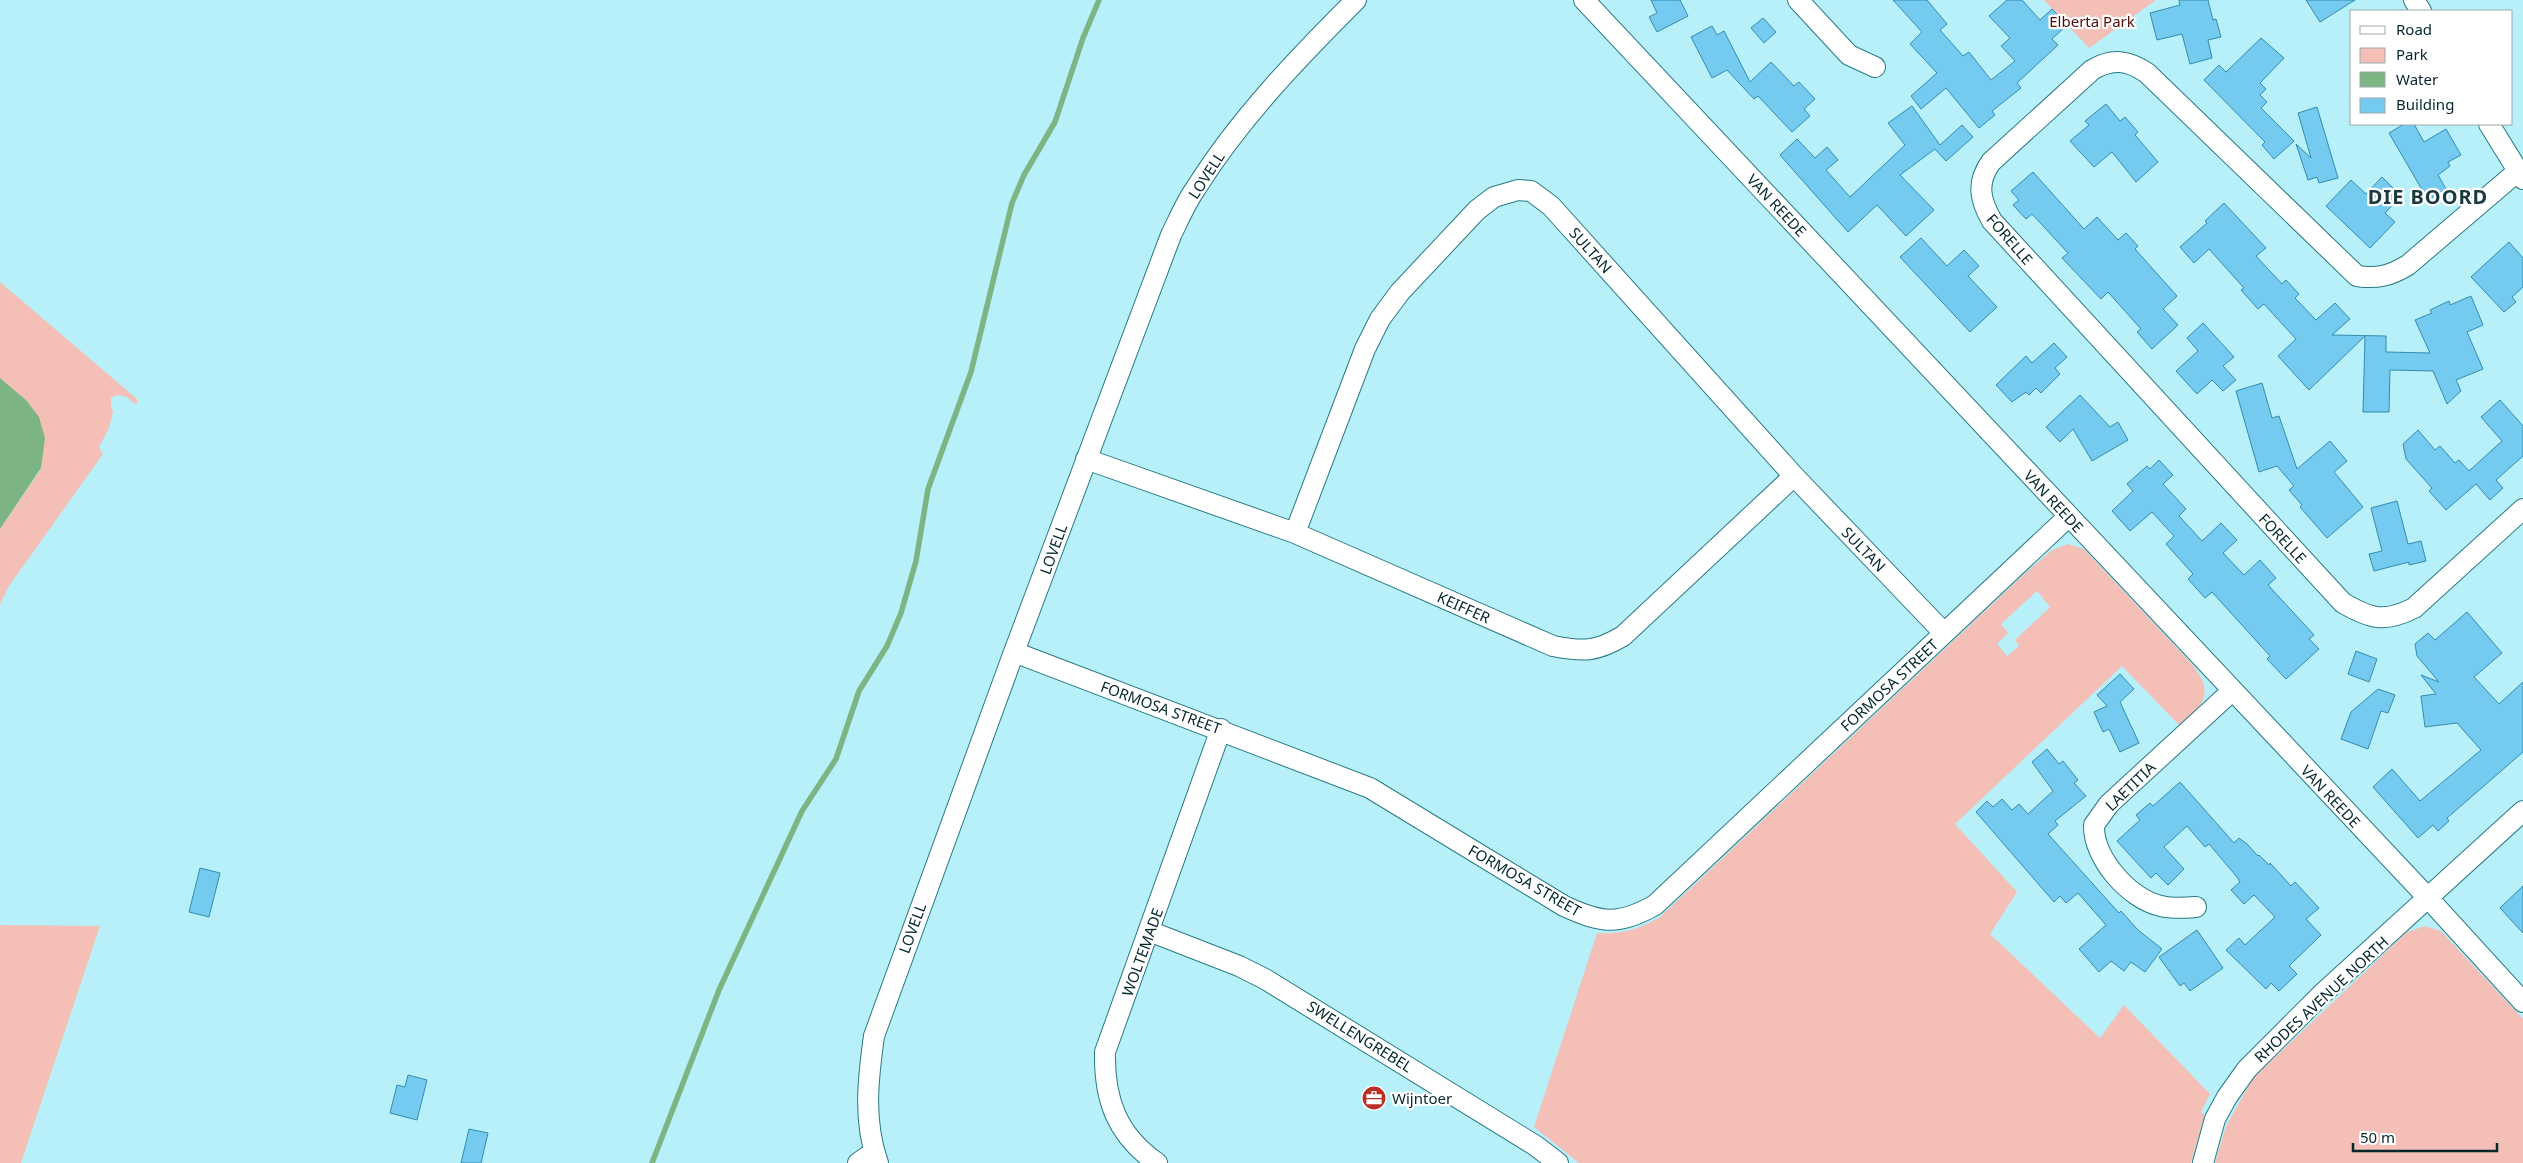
<svg xmlns="http://www.w3.org/2000/svg" width="2523" height="1163" viewBox="0 0 2523 1163" font-family="'Noto Sans',sans-serif">
<style>
.green{fill:#f3bfb7;fill-rule:evenodd}
.water{fill:#7cb583}
.lines{fill:none;stroke-linecap:round;stroke-linejoin:round}
.stream{stroke:#7cb583;stroke-width:5.5}
.building{fill:#75caf0;stroke:#338cb0}
.street-casing{stroke:#277a85;stroke-width:22}
.street{stroke:#fff;stroke-width:20}
.labels{text-anchor:middle;dominant-baseline:central;stroke-width:4.5;stroke-linejoin:round;paint-order:stroke}
.park-label{font-size:15px;fill:#510e0b;stroke:#fff}
.street-label{font-size:15px;fill:#04272c;stroke:#fff}
.poi-label{font-size:15px;fill:#04272c;stroke:#fff;text-anchor:start}
.district-label{font-size:20px;font-weight:bold;letter-spacing:1px;fill:#193a3f;stroke:#fff}
</style>
<rect width="100%" height="100%" fill="#b7f0f9"/>
<path class="green" d="M 2044,0 L 2156,0 L 2089,48 Z
M 0,282 L 137,399 L 137,403 L 135,404 L 127,397 L 117,395 L 111,398 L 111,407 L 113,412 L 109,428 L 99,447 L 103,454 L 9,586 L 0,604 L 0,529 L 41,469 L 26,400 L 0,378 Z
M 2068,544 L 2084,549 L 2191,663 C 2215,693 2205,702 2181,727 L 2122,666 L 1955,824 L 2017,892 L 1990,934 L 2100,1038 L 2124,1005 L 2210,1094 L 2201,1112 L 2205,1115 L 2191,1163 L 1579,1163 L 1534,1127 L 1597,933 C 1622,934 1638,930 1660,917 L 2019,579 L 2052,550 ZM 2037,591 L 2050,607 L 2015,640 L 2019,646 L 2007,656 L 1997,644 L 2008,633 L 2001,624 Z
M 0,925 L 100,926 L 21,1163 L 0,1163 Z
M 2425,926 L 2441,931 L 2523,1019 L 2523,1163 L 2215,1163 L 2226,1126 L 2253,1078 L 2407,932 Z"/>
<path class="water" d="M 0,378 L 26,400 L 39,417 L 45,438 L 41,468 L 0,529 Z"/>
<g class="lines">
<path class="stream" d="M 652,1163 L 719,990 L 802,811 L 836,759 L 859,691 L 887,646 L 901,613 L 916,561 L 928,489 L 971,372 L 1012,203 L 1024,175 L 1055,122 L 1083,38 L 1099,0"/>
</g>
<path class="building" d="M 1651,0 L 1680,0 L 1688,16 L 1657,32 L 1649,17 L 1657,13 Z
M 1893,0 L 1927,0 L 1947,24 L 1940,30 L 1963,56 L 1969,52 L 1991,80 L 2015,61 L 2001,46 L 2010,38 L 1989,16 L 2007,0 L 2022,0 L 2040,20 L 2052,9 L 2067,25 L 2052,39 L 2058,45 L 2017,83 L 2021,88 L 1992,111 L 1995,115 L 1979,128 L 1946,88 L 1921,109 L 1911,96 L 1937,73 L 1910,44 L 1922,32 Z
M 2179,0 L 2208,0 L 2213,20 L 2216,19 L 2221,37 L 2208,40 L 2212,58 L 2190,64 L 2182,34 L 2157,40 L 2150,13 L 2180,5 Z
M 2306,0 L 2355,0 L 2320,22 Z
M 1763,18 L 1776,32 L 1764,43 L 1751,28 Z
M 1712,26 L 1717,35 L 1724,31 L 1750,82 L 1771,62 L 1794,86 L 1799,82 L 1815,99 L 1804,109 L 1810,116 L 1792,132 L 1758,96 L 1754,99 L 1727,70 L 1712,78 L 1691,37 Z
M 2261,38 L 2284,58 L 2260,83 L 2266,89 L 2260,95 L 2267,102 L 2261,108 L 2294,141 L 2274,159 L 2262,145 L 2265,142 L 2204,80 L 2219,65 L 2226,72 Z
M 2106,104 L 2120,121 L 2125,117 L 2138,132 L 2135,135 L 2158,162 L 2136,182 L 2112,152 L 2094,167 L 2070,141 L 2089,125 L 2085,121 Z
M 1912,106 L 1940,145 L 1962,125 L 1973,137 L 1946,161 L 1935,149 L 1900,175 L 1934,210 L 1906,236 L 1877,205 L 1848,232 L 1780,155 L 1797,139 L 1815,158 L 1827,147 L 1838,160 L 1826,170 L 1850,197 L 1905,145 L 1888,123 Z
M 2317,107 L 2338,178 L 2319,183 L 2317,177 L 2308,180 L 2296,144 L 2311,158 L 2298,113 Z
M 2404,124 L 2414,124 L 2424,142 L 2446,129 L 2461,155 L 2448,162 L 2450,166 L 2438,175 L 2446,189 L 2428,200 L 2389,133 Z
M 2033,172 L 2084,229 L 2097,217 L 2118,240 L 2126,233 L 2138,246 L 2135,249 L 2177,296 L 2163,309 L 2178,325 L 2152,349 L 2137,332 L 2141,329 L 2108,292 L 2101,299 L 2062,258 L 2068,253 L 2032,214 L 2026,219 L 2013,205 L 2019,200 L 2011,191 Z
M 2382,177 L 2401,196 L 2385,213 L 2395,222 L 2370,248 L 2326,206 L 2351,180 L 2366,194 Z
M 2224,203 L 2266,248 L 2256,256 L 2282,284 L 2286,280 L 2299,294 L 2295,298 L 2316,320 L 2335,303 L 2350,319 L 2332,335 L 2386,336 L 2386,352 L 2430,353 L 2415,320 L 2432,313 L 2430,310 L 2449,301 L 2450,305 L 2471,296 L 2483,325 L 2467,332 L 2483,369 L 2456,380 L 2461,391 L 2447,404 L 2433,371 L 2390,370 L 2389,412 L 2363,412 L 2365,336 L 2309,390 L 2278,356 L 2296,339 L 2264,304 L 2258,309 L 2241,290 L 2244,288 L 2209,249 L 2194,263 L 2180,247 L 2207,223 L 2205,221 Z
M 1921,238 L 1947,266 L 1964,250 L 1979,266 L 1968,276 L 1997,307 L 1970,332 L 1900,257 Z
M 2509,242 L 2523,258 L 2523,287 L 2512,297 L 2516,302 L 2504,312 L 2471,277 Z
M 2203,323 L 2234,357 L 2223,366 L 2236,380 L 2223,391 L 2212,380 L 2197,394 L 2176,371 L 2198,351 L 2187,338 Z
M 2054,343 L 2067,357 L 2055,368 L 2060,374 L 2041,393 L 2036,388 L 2029,395 L 2026,392 L 2012,402 L 1996,385 L 2026,356 L 2032,363 Z
M 2262,383 L 2272,418 L 2279,416 L 2297,469 L 2330,441 L 2347,461 L 2334,472 L 2363,507 L 2327,538 L 2300,507 L 2302,505 L 2289,490 L 2294,486 L 2277,466 L 2259,472 L 2236,391 Z
M 2080,395 L 2110,427 L 2118,422 L 2128,440 L 2092,461 L 2073,429 L 2060,442 L 2046,427 Z
M 2500,400 L 2523,426 L 2523,456 L 2496,480 L 2503,488 L 2490,500 L 2476,484 L 2446,510 L 2429,491 L 2432,488 L 2406,459 L 2403,444 L 2418,430 L 2435,450 L 2440,446 L 2455,463 L 2459,460 L 2469,471 L 2502,441 L 2481,417 Z
M 2159,460 L 2173,475 L 2163,484 L 2186,509 L 2179,516 L 2202,541 L 2221,523 L 2237,540 L 2223,553 L 2244,575 L 2260,560 L 2276,578 L 2268,585 L 2314,635 L 2309,639 L 2319,649 L 2286,679 L 2267,659 L 2270,656 L 2212,592 L 2205,598 L 2188,579 L 2193,574 L 2166,544 L 2174,536 L 2152,512 L 2130,531 L 2112,511 L 2133,491 L 2127,484 L 2147,466 L 2150,469 Z
M 2397,501 L 2408,544 L 2421,541 L 2426,561 L 2409,565 L 2409,562 L 2374,571 L 2369,554 L 2382,551 L 2371,508 Z
M 2467,612 L 2502,653 L 2474,677 L 2499,704 L 2523,682 L 2523,752 L 2447,818 L 2449,821 L 2438,831 L 2433,825 L 2418,838 L 2373,787 L 2392,769 L 2420,801 L 2481,750 L 2457,723 L 2425,727 L 2421,696 L 2436,694 L 2421,675 L 2439,682 L 2417,656 L 2415,644 L 2428,633 L 2435,640 Z
M 2356,651 L 2377,659 L 2369,682 L 2348,674 Z
M 2120,674 L 2134,689 L 2120,702 L 2139,743 L 2120,752 L 2109,729 L 2103,732 L 2094,712 L 2107,706 L 2097,695 Z
M 2378,689 L 2395,695 L 2388,713 L 2381,711 L 2368,749 L 2341,739 L 2351,712 Z
M 2047,749 L 2059,764 L 2063,761 L 2078,780 L 2074,783 L 2086,796 L 2055,821 L 2058,825 L 2048,834 L 2119,913 L 2121,911 L 2138,930 L 2162,949 L 2145,972 L 2131,962 L 2124,971 L 2111,961 L 2099,972 L 2079,949 L 2106,925 L 2078,893 L 2066,903 L 2060,896 L 2054,902 L 1976,812 L 1987,801 L 1993,807 L 2002,799 L 2012,810 L 2019,804 L 2028,814 L 2053,791 L 2032,762 Z
M 2180,782 L 2234,843 L 2239,838 L 2247,844 L 2258,856 L 2259,855 L 2269,865 L 2270,863 L 2291,886 L 2295,882 L 2319,908 L 2306,919 L 2321,935 L 2289,966 L 2297,974 L 2279,991 L 2271,983 L 2266,989 L 2226,950 L 2239,938 L 2245,945 L 2275,917 L 2254,895 L 2244,904 L 2231,890 L 2240,882 L 2237,877 L 2209,844 L 2205,847 L 2187,826 L 2164,847 L 2184,869 L 2168,885 L 2156,873 L 2151,878 L 2117,841 L 2140,820 L 2136,815 L 2150,803 L 2153,806 Z
M 200,868 L 220,873 L 209,917 L 189,912 Z
M 2523,886 L 2523,933 L 2500,908 Z
M 2197,930 L 2223,968 L 2190,991 L 2184,983 L 2180,986 L 2159,957 Z
M 408,1075 L 427,1080 L 417,1120 L 390,1113 L 397,1085 L 405,1087 Z
M 469,1129 L 488,1133 L 481,1163 L 461,1163 Z"/>
<g class="lines">
<defs>
<path id="street" d="M 1584,0 L 2429,899 L 2523,1002
M 1798,0 L 1849,55 L 1875,67
M 2414,0 L 2421,11
M 2489,124 L 2523,179
M 2518,171 L 2408,265 C 2390,276 2377,279 2357,276 L 2147,73 C 2128,60 2112,58 2092,70 L 1991,162 C 1976,183 1980,200 1992,221 L 2343,603 C 2371,619 2384,623 2414,608 L 2523,509
M 1086,459 L 1295,533 L 1553,646 C 1583,652 1596,652 1623,636 L 1794,476
M 1295,533 L 1365,349 L 1380,319 L 1400,292 L 1477,210 L 1494,197 L 1518,190 L 1531,191 L 1551,206 L 1794,476 L 1944,633
M 1014,652 L 1370,788 L 1564,906 C 1601,923 1618,926 1655,905 L 2069,516
M 2196,907 C 2185,908 2173,909 2161,906 C 2129,899 2093,858 2094,825 L 2109,804 L 2232,691
M 1149,931 L 1239,966 L 1265,979 L 1536,1146 L 1558,1163
M 858,1163 L 874,1152
M 878,1163 C 863,1121 868,1079 874,1036 L 1014,652 L 1171,235 C 1179,219 1186,202 1196,188 C 1240,118 1298,58 1356,0
M 1157,1163 C 1117,1135 1104,1100 1105,1052 L 1221,729
M 2203,1163 L 2215,1119 L 2227,1097 L 2247,1069 L 2322,994 L 2523,811"/>
</defs>
<use href="#street" class="street-casing"/>
<use href="#street" class="street"/>
</g>
<defs>
<symbol id="office-disc" viewBox="-11 -11 22 22"><circle r="9.5" fill="#bc2d26" stroke="#fff"/><path d="M-6-3h4V-5.5h4V-3h4V5H-6ZM-1-4.5V-3h2v-1.5ZM-6 0V1H6V0Z" fill="#fff"/></symbol>
</defs>
<g fill-rule="evenodd">
<use href="#office-disc" x="1360" y="1084" width="28" height="28"/>
</g>
<g class="labels">
<g class="park-label">
<text x="2092" y="21">Elberta Park</text>
</g>
<g class="street-label">
<text transform="translate(1206 175) rotate(-57)">LOVELL</text>
<text transform="translate(1777 205) rotate(47)">VAN REEDE</text>
<text transform="translate(2010 239) rotate(49)">FORELLE</text>
<text transform="translate(1591 250) rotate(48)">SULTAN</text>
<text transform="translate(2054 501) rotate(47)">VAN REEDE</text>
<text transform="translate(2283 538) rotate(47)">FORELLE</text>
<text transform="translate(1053 549) rotate(-70)">LOVELL</text>
<text transform="translate(1864 549) rotate(46)">SULTAN</text>
<text transform="translate(1464 607) rotate(24)">KEIFFER</text>
<text transform="translate(1889 685) rotate(-43)">FORMOSA STREET</text>
<text transform="translate(1161 707) rotate(20)">FORMOSA STREET</text>
<text transform="translate(2130 786) rotate(-44)">LAETITIA</text>
<text transform="translate(2331 796) rotate(47)">VAN REEDE</text>
<text transform="translate(1525 880) rotate(30)">FORMOSA STREET</text>
<text transform="translate(912 928) rotate(-70)">LOVELL</text>
<text transform="translate(1142 952) rotate(-70)">WOLTEMADE</text>
<text transform="translate(2321 999) rotate(-43)">RHODES AVENUE NORTH</text>
<text transform="translate(1360 1036) rotate(32)">SWELLENGREBEL</text>
</g>
<g class="poi-label">
<text x="1392" y="1098">Wijntoer</text>
</g>
<g class="district-label">
<text x="2428" y="196">DIE BOORD</text>
</g>
</g>
<rect x="2350" y="10" width="162" height="115" fill="#ffffff" stroke="#9ba9ab"/>
<rect x="2360" y="26" width="25" height="8" fill="#ffffff" stroke="#9ba9ab"/>
<text x="2396" y="35" font-size="15" fill="#04272c">Road</text>
<rect x="2360" y="48" width="25" height="15" fill="#f3bfb7" stroke="#9ba9ab"/>
<text x="2396" y="60" font-size="15" fill="#04272c">Park</text>
<rect x="2360" y="72" width="25" height="15" fill="#7cb583" stroke="#9ba9ab"/>
<text x="2396" y="85" font-size="15" fill="#04272c">Water</text>
<rect x="2360" y="98" width="25" height="15" fill="#75caf0" stroke="#9ba9ab"/>
<text x="2396" y="110" font-size="15" fill="#04272c">Building</text>
<path d="M2353 1143v8h144v-8" fill="none" stroke="#04272c" stroke-width="2.5"/>
<text x="2360" y="1143" font-size="15" fill="#04272c" stroke="#ffffff" stroke-width="4" paint-order="stroke">50 m</text>
</svg>
